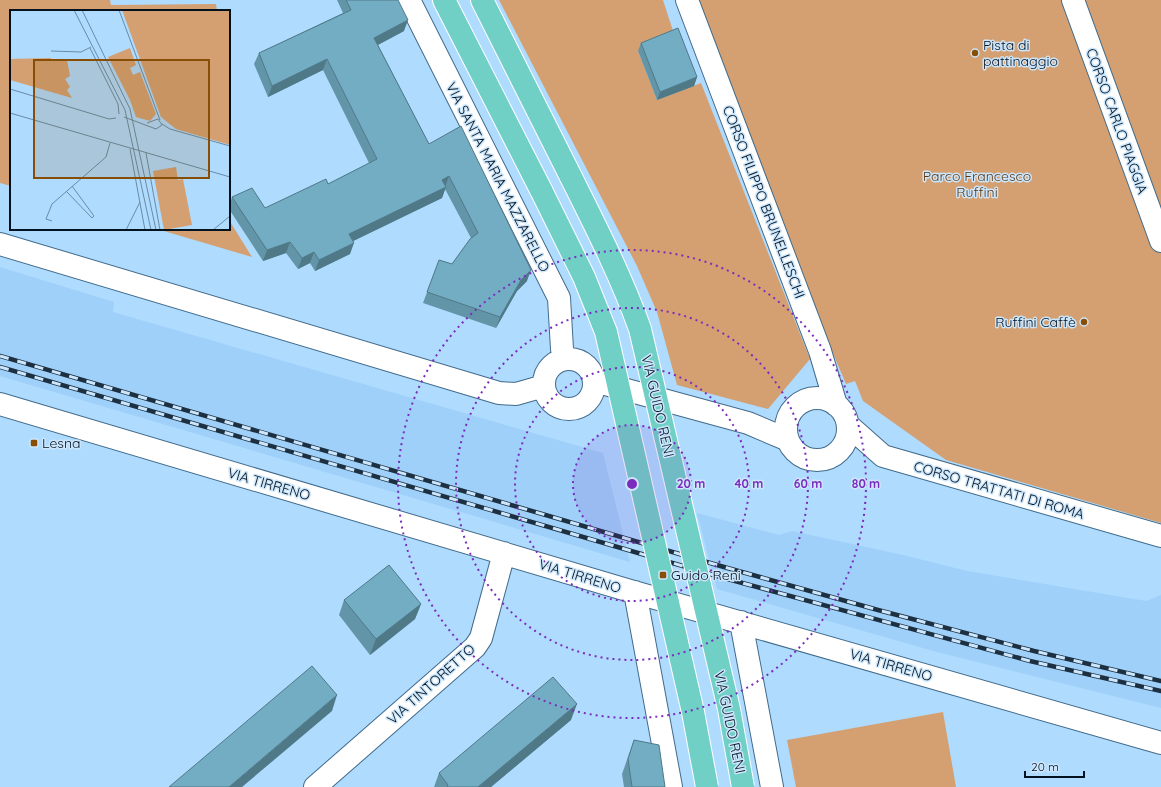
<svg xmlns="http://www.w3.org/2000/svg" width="1161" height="787" viewBox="0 0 1161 787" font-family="Quicksand,sans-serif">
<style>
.built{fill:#9ed0f9}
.green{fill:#d4a071}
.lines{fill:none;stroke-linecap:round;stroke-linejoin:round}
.minor-casing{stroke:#426b8a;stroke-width:24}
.major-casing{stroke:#fff;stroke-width:24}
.minor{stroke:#fff;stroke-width:22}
.major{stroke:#70d0c6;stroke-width:22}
.rail-casing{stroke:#1d3041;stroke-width:4.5}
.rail{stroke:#cce6fc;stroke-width:3;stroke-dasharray:9;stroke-linecap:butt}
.major-bridge-casing{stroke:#fff;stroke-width:24;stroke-linecap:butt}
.major-bridge{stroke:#70d0c6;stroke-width:22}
.wall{fill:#6395a8}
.shaded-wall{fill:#507988}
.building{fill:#73adc3;stroke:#507988}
.ring{fill:none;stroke:#7b2cbf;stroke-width:2;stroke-dasharray:2 4}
.poi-dot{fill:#884e05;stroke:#cce6fc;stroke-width:1.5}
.labels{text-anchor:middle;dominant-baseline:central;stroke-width:3;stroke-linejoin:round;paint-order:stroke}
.poi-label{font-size:14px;fill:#03121f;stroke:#cce6fc;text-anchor:start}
.street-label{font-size:14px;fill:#03121f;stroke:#cce6fc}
.park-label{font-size:14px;fill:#593614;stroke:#cce6fc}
.inset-road{fill:none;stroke:#6a8ba5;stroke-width:1}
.view{fill:#884e05;fill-opacity:0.15;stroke:#884e05;stroke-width:2}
.inset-edge{fill:none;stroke:#03121f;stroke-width:2}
.centre{fill:#7b2cbf;stroke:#cce6fc;stroke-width:2}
.ring-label{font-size:12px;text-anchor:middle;font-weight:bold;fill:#7b2cbf;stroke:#cce6fc;stroke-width:3;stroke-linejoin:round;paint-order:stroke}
</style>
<rect width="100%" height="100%" fill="#afdbff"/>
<path class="built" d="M 0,267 L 114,302 L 113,312 L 603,453 L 630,562 L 0,376 Z
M 697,513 L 779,535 L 792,531 L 903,555 L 967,571 L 1146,601 L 1161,595 L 1161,708 L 937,652 L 717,589 Z"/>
<path class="green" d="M 0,0 L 110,0 L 111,5 L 216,4 L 217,11 L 11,11 L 11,186 L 0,183 Z
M 499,0 L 663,0 L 675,37 L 638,51 L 657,100 L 701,83 L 810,359 L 768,409 L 677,385 L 657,312 L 637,266 Z
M 696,0 L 1161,0 L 1161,523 L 946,460 L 863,401 L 855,381 L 846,384 L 809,297 Z
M 229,220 L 252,257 L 157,229 L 229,229 Z
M 943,712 L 956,787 L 796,787 L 787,740 Z"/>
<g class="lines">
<defs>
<path id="minor" d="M 409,0 L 559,298 L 562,349 L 565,359
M 687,0 L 820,351 L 836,405
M 1073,0 L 1161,241
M 0,244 L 499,393 L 516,394 L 544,386
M544 384a25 25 0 1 1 50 0a25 25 0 1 1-50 0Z
M 594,381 L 748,423 L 788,440
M786 429a31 31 0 1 1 62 0a31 31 0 1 1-62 0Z
M 0,404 L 627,590 L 1161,743
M 848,425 L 883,456 L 1161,536
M 635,592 L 671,787
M 741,622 L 772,787
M 315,787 L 475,647 L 481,638 L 504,553"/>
<path id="major" d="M 444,0 L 542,192
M 482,0 L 571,177"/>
</defs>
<use href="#minor" class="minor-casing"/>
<use href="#major" class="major-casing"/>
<use href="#minor" class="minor"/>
<use href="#major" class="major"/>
<defs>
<path id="rail" d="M 0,356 L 724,567 L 878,610 L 1034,651 L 1161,681
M 0,367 L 724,578 L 1030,661 L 1161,691"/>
</defs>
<use href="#rail" class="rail-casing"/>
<use href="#rail" class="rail"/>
<defs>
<path id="major-bridge" d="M 571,177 C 596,227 621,276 640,329 L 729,709 L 743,787
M 542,192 L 584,277 L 606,332 L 693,712 L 707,787"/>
</defs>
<use href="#major-bridge" class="major-bridge-casing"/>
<use href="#major-bridge" class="major-bridge"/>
</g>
<path class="wall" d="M 337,0 L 398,0 L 404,31 L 378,45 L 429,144 L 527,281 L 517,291 L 496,328 L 423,303 L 439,260 L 452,264 L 471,238 L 445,189 L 442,198 L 353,241 L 350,254 L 315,271 L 310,263 L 298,269 L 286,253 L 263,261 L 229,209 L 229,207 L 232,197 L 265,208 L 328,184 L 369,163 L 323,70 L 268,97 L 254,64 L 259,53 L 343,13 Z
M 641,43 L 697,77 L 694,86 L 657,100 L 638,51 Z
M 344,600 L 421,604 L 415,619 L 370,655 L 339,615 Z
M 571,720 L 491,787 L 434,787 L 439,773 Z
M 634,740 L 665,787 L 624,787 L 622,774 Z"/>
<path class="shaded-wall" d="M 408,20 L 404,31 L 370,49 L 374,38 Z
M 327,59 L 323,70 L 268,97 L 272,86 Z
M 697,77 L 694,86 L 657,100 L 660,92 Z
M 449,176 L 445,187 L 442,180 Z
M 446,187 L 442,198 L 345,245 L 349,234 Z
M 290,242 L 286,253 L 263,261 L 267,250 Z
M 354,243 L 350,254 L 315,271 L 319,260 Z
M 314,252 L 310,263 L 298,269 L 302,258 Z
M 531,270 L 527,281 L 517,291 L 496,328 L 500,317 L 521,280 Z
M 421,604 L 415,619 L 370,655 L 376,639 Z
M 337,695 L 332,711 L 242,787 L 229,787 Z
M 577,704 L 571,720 L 491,787 L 478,787 Z"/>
<path class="building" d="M 346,0 L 398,0 L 408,20 L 374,38 L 429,144 L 461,126 L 531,270 L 521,280 L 500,317 L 427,292 L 439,260 L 452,264 L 470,239 L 478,233 L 449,176 L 442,180 L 446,187 L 349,234 L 354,243 L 319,260 L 314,252 L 302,258 L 290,242 L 267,250 L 232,197 L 252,188 L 265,208 L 326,179 L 328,184 L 377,159 L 327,59 L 272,86 L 259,53 L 351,10 Z
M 678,28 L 697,77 L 660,92 L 641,43 Z
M 389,565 L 421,604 L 376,639 L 344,600 Z
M 312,666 L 337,695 L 229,787 L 169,787 Z
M 553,677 L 577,704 L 478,787 L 447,787 L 448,785 L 439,773 Z
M 634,740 L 659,745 L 665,787 L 632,787 L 628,759 Z"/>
<circle cx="632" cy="484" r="59" fill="#7b2cbf" fill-opacity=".12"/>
<g class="ring">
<circle cx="632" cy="484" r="59"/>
<circle cx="632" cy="484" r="117"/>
<circle cx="632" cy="484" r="176"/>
<circle cx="632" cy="484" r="234"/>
</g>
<g class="poi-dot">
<circle cx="975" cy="53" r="4"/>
<circle cx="1084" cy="322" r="4"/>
<rect x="30" y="439" width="8" height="8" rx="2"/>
<rect x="659" y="571" width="8" height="8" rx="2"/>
</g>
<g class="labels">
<g class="poi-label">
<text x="983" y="45">Pista di<tspan x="983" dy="16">pattinaggio</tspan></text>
<text x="1076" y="322" text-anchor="end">Ruffini Caffè</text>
<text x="42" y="443">Lesna</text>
<text x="671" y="575">Guido Reni</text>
</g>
<g class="street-label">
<text transform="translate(1117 121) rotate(70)">CORSO CARLO PIAGGIA</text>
<text transform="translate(498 177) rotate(63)">VIA SANTA MARIA MAZZARELLO</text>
<text transform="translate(764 202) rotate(69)">CORSO FILIPPO BRUNELLESCHI</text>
<text transform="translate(658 406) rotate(77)">VIA GUIDO RENI</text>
<text transform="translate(269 484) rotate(16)">VIA TIRRENO</text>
<text transform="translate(999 490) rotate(16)">CORSO TRATTATI DI ROMA</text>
<text transform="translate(580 576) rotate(17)">VIA TIRRENO</text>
<text transform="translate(891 665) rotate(16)">VIA TIRRENO</text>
<text transform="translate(431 684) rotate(-42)">VIA TINTORETTO</text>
<text transform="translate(730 722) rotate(78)">VIA GUIDO RENI</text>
</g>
<g class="park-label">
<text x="977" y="176">Parco Francesco<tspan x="977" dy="16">Ruffini</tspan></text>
</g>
</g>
<g transform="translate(10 10)">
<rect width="220" height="220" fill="#afdbff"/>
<path d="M 112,0 L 220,0 L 220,135 L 166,119 L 151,107 ZM 120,38 L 126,55 L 120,58 L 123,65 L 130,62 L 146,104 L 140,111 L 126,107 L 120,90 L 98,47 ZM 41,48 L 41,50 L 57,50 L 60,66 L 55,69 L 60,77 L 57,80 L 62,88 L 0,70 L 0,49 ZM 166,157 L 168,170 L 173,169 L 182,215 L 154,220 L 143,161 Z" fill="#d4a071"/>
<path class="inset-road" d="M 64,0 L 115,100 L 141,220M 72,0 L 120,99 L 146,220M 109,0 L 150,110M 80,38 L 108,94 L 109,104M 41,41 L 71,42 L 81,37M 0,79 L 99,109 L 106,108M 0,103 L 220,167M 114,107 L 146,119 L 152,115 L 148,109 L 137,113M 152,114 L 160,119 L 220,136M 120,139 L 135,220M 136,143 L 150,220M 56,181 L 82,208 L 84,206 L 62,176M 42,211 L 36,209 L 42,194 L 96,147 L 100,133M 116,220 L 130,192M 203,220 L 220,206"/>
<path class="view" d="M 24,50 L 199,50 L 199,168 L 24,168 Z"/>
<rect width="220" height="220" class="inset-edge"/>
</g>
<circle cx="632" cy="484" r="6" class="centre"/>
<g class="ring-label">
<text x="691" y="488">20 m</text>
<text x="749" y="488">40 m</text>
<text x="808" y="488">60 m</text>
<text x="866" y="488">80 m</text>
</g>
<path d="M1025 771v6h59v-6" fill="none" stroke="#03121f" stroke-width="2"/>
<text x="1031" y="771" font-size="12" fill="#03121f" stroke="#cce6fc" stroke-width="3" paint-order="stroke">20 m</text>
</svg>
